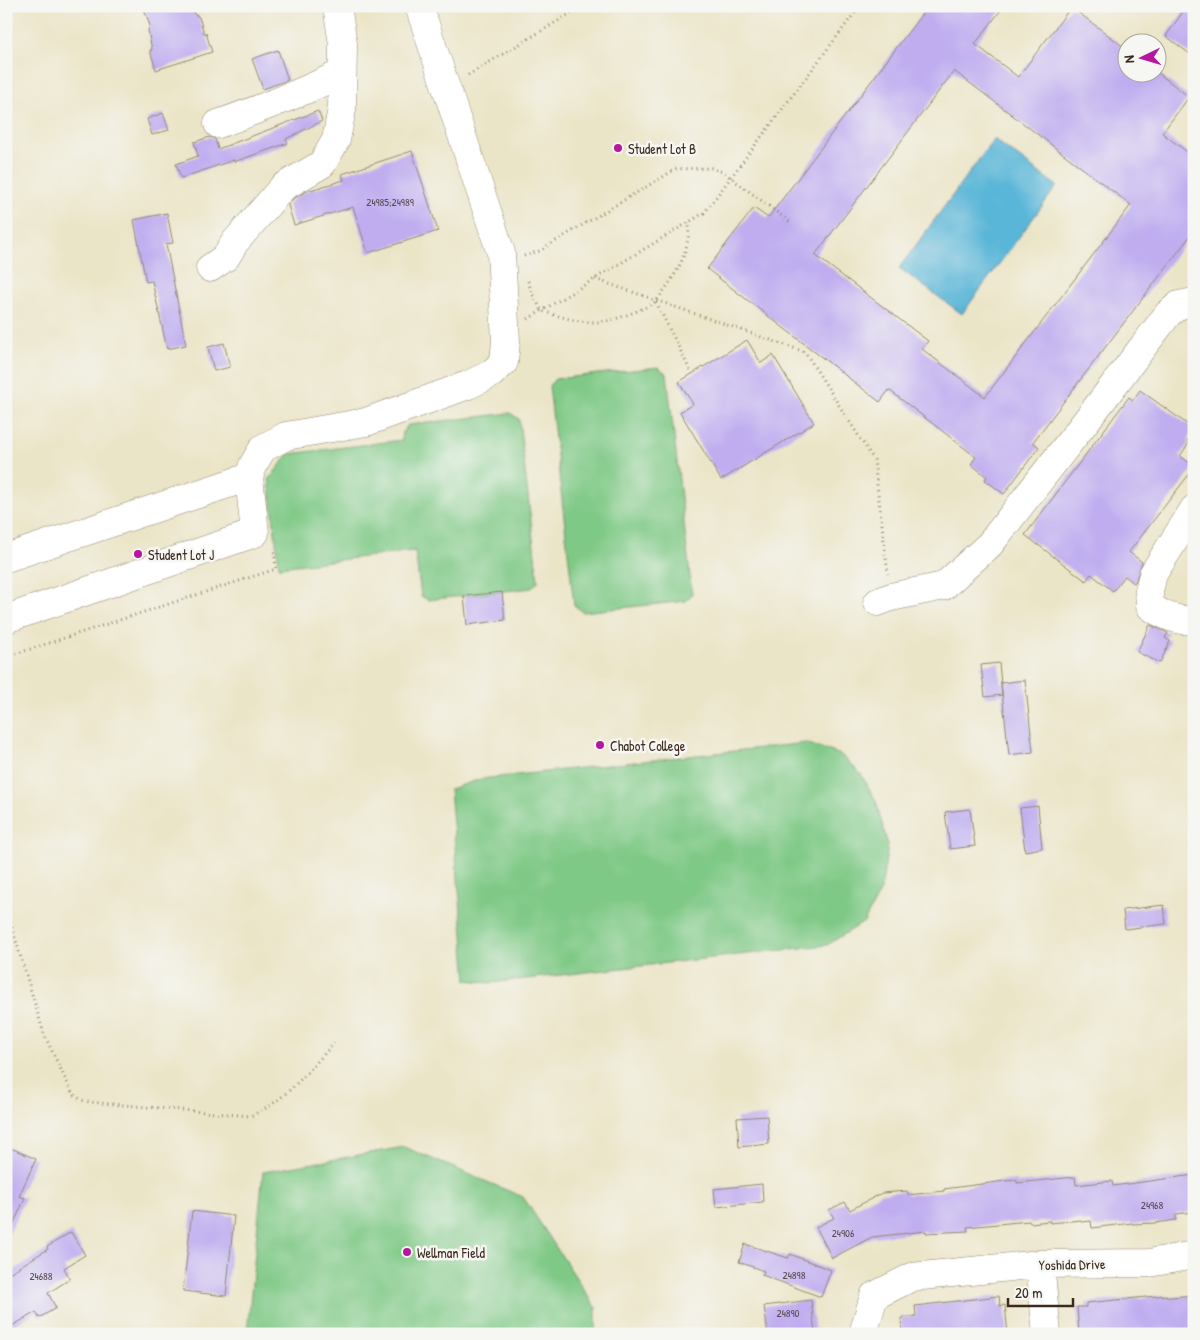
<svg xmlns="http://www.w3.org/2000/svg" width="1200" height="1340" viewBox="0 0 1200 1340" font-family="'Patrick Hand',sans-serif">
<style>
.green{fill:#7fc986;stroke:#5d7a52}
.water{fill:#5ab6d8;stroke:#4a707b}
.building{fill:#bfadf0;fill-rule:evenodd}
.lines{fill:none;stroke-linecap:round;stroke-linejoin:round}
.minor-casing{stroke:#938873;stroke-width:29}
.path{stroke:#938873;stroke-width:3;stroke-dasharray:1 4;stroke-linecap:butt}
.minor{stroke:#fff;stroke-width:28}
.poi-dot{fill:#b5179e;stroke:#f6f6f2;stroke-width:2}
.labels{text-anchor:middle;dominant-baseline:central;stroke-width:5;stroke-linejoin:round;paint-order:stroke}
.number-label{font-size:11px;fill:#5c4b52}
.poi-label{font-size:14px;fill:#3b2a1e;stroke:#f6f6f2;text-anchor:start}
.street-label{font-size:14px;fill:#3b2a1e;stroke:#f6f6f2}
</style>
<rect width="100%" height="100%" fill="#f6f6f2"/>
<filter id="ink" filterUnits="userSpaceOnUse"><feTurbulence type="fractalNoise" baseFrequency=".02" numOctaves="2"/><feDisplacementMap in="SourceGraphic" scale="10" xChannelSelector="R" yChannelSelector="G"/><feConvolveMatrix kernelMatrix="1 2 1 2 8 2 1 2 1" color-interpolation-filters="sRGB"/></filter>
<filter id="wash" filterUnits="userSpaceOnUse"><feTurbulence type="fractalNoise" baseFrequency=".0096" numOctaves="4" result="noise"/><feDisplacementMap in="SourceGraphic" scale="20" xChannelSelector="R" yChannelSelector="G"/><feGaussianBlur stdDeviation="1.12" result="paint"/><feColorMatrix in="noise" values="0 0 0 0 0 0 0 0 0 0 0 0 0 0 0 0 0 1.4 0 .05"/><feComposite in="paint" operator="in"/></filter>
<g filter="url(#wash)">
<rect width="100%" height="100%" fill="#ebe5c8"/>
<path class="green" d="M 658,367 L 667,374 L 692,594 L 686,601 L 583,612 L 574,605 L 549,386 L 555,379 Z
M 510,413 L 519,419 L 538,581 L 532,588 L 428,600 L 421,596 L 415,551 L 279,567 L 269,479 L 289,454 L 402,440 L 402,433 L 408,425 Z
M 806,743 L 841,755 L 861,774 L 876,801 L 888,846 L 881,890 L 864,922 L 827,945 L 490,983 L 467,980 L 450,789 L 481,779 Z
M 404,1147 L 523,1197 L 596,1308 L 596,1334 L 247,1334 L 263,1172 Z"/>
<path class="water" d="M 994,139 L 1057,186 L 962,314 L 899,268 Z"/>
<g id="blocks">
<path class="building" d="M 143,6 L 192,6 L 194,14 L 199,17 L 204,33 L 206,33 L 212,52 L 156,70 L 150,50 L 152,50 L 148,30 L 150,26 Z
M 928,6 L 1004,6 L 975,44 L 1018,77 L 1071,7 L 1128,50 L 1128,72 L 1157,72 L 1189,97 L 1162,133 L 1194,157 L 1194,231 L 1033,442 L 1039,447 L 1004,494 L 985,480 L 987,477 L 971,464 L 976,457 L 889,390 L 880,402 L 707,269 L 754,208 L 768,218 ZM 954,71 L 1131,205 L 985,397 L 922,349 L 928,341 L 815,255 Z
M 1187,6 L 1194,6 L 1194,57 L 1166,36 Z
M 278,50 L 288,80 L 263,89 L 252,59 Z
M 318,111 L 322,121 L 286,139 L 288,143 L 234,162 L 234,160 L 181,178 L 176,164 L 198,156 L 194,142 L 210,137 L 215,139 L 218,149 Z
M 163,113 L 169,130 L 152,135 L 147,119 Z
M 412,151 L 438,231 L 368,253 L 353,207 L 294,225 L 288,205 L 293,199 L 307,191 L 344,180 L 342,174 Z
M 167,213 L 173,243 L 166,244 L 186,345 L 167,349 L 152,281 L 146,282 L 134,220 Z
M 747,340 L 761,363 L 773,355 L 814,423 L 721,480 L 680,412 L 693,404 L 679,382 Z
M 224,343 L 230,367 L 214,371 L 208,347 Z
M 1140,390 L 1194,429 L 1187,441 L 1189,443 L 1180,456 L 1194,466 L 1194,468 L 1129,552 L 1142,562 L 1135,582 L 1134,583 L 1125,576 L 1113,591 L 1091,574 L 1086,581 L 1025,535 L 1129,397 L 1133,400 Z
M 502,592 L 505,620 L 467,625 L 464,596 Z
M 1150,625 L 1168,633 L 1165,638 L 1170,641 L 1160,663 L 1137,652 Z
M 999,663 L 1002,695 L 985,697 L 981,665 Z
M 1025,680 L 1033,752 L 1009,755 L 1001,683 Z
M 1038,806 L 1042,848 L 1025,851 L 1020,808 Z
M 970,809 L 975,846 L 950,849 L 945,812 Z
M 1164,905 L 1166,924 L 1125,929 L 1123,910 Z
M 767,1116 L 769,1144 L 739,1147 L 737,1118 Z
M 6,1146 L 36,1159 L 19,1196 L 25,1198 L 6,1241 Z
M 1194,1175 L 1194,1212 L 1176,1214 L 1176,1220 L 1156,1223 L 1132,1224 L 1132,1223 L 1092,1228 L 1091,1221 L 1081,1222 L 1081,1220 L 1050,1223 L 1050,1221 L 1030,1223 L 1029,1221 L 967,1227 L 968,1231 L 926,1233 L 926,1231 L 872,1237 L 832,1258 L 816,1227 L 834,1218 L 829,1210 L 845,1202 L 850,1210 L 882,1193 L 907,1191 L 908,1195 L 944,1191 L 944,1189 L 1005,1181 L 1017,1180 L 1017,1183 L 1075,1177 L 1076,1185 L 1112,1181 L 1113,1186 Z
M 762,1184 L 763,1202 L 716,1207 L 714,1189 Z
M 192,1211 L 234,1216 L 226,1296 L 183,1291 Z
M 71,1232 L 85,1255 L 64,1268 L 70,1279 L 48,1293 L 56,1308 L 39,1318 L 36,1312 L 12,1326 L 6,1316 L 6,1275 L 48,1249 L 47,1247 Z
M 745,1244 L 788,1258 L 790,1254 L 831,1270 L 821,1297 L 762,1275 L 764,1271 L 739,1262 Z
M 1167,1295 L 1167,1297 L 1172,1297 L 1194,1295 L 1194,1334 L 1079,1334 L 1077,1307 L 1086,1307 L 1086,1303 Z
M 999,1296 L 1000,1306 L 1005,1305 L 1008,1334 L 902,1334 L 901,1318 L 916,1316 L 915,1306 Z
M 811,1300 L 815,1334 L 768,1334 L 764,1306 Z"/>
</g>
</g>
<g filter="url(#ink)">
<use href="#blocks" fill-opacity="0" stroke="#938873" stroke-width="1"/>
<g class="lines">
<defs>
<path id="minor" d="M 218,124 C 260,109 302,93 342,73
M 210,268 L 226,257 L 235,242 L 283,187 L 322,164 L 336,140 L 342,109 L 343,44 L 337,6
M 1194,509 L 1153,574 L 1149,591 L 1150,606 C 1161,615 1180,622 1194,620
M 6,558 L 249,477
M 878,602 L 891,597 L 944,586 L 990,544 L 1097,407 L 1168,314 L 1179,305 L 1194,302
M 6,619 L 255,533 L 249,477 L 253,465 L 263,448 L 286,436 L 366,422 L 468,385 L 491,374 L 504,362 L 506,341 L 501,253 L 419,6
M 1040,1264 L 1047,1334
M 863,1334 L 874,1296 L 912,1277 L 1040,1264 L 1149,1263 L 1194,1255"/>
</defs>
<use href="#minor" class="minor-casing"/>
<path class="path" d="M 468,75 L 583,6
M 524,256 L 539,251 L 676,169 L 711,168 L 723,172 L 790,222
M 595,279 L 805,352 L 874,460 L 888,574
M 528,281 L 532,293 L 542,311 C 562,317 584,325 606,321 C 618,319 646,309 656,301 C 659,298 662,293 665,289 C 680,269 690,247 689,222
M 656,302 L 692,374
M 528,319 L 704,213 L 860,6
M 6,657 L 276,569 L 274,548
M 6,908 L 44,1034 L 72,1093 L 81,1100 L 89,1102 L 250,1116 C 285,1102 309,1070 334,1043"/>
<use href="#minor" class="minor"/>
</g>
</g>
<g class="poi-dot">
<circle cx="618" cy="148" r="5"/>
<circle cx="138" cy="554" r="5"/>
<circle cx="600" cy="745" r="5"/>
<circle cx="407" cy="1252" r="5"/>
</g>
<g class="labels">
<g class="number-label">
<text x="390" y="202">24985;24989</text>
<text x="1152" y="1205">24968</text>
<text x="843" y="1233">24906</text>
<text x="794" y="1275">24898</text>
<text x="41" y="1276">24688</text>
<text x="788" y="1313">24890</text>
</g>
<g class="poi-label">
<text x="628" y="148">Student Lot B</text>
<text x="148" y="554">Student Lot J</text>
<text x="610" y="745">Chabot College</text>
<text x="417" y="1252">Wellman Field</text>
</g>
<g class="street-label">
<text transform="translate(1072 1264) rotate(-1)">Yoshida Drive</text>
</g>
</g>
<rect width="1200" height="1340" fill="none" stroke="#f6f6f2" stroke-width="25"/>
<g transform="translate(1142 58) rotate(265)"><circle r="24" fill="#f6f6f2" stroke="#aba49d"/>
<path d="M0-4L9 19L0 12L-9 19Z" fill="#b5179e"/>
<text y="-8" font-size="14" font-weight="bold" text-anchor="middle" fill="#3b2a1e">N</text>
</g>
<path d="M1008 1298v8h65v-8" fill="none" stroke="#3b2a1e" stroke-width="2.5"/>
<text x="1015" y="1298" font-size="15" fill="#3b2a1e" stroke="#f6f6f2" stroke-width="4" paint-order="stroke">20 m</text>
</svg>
